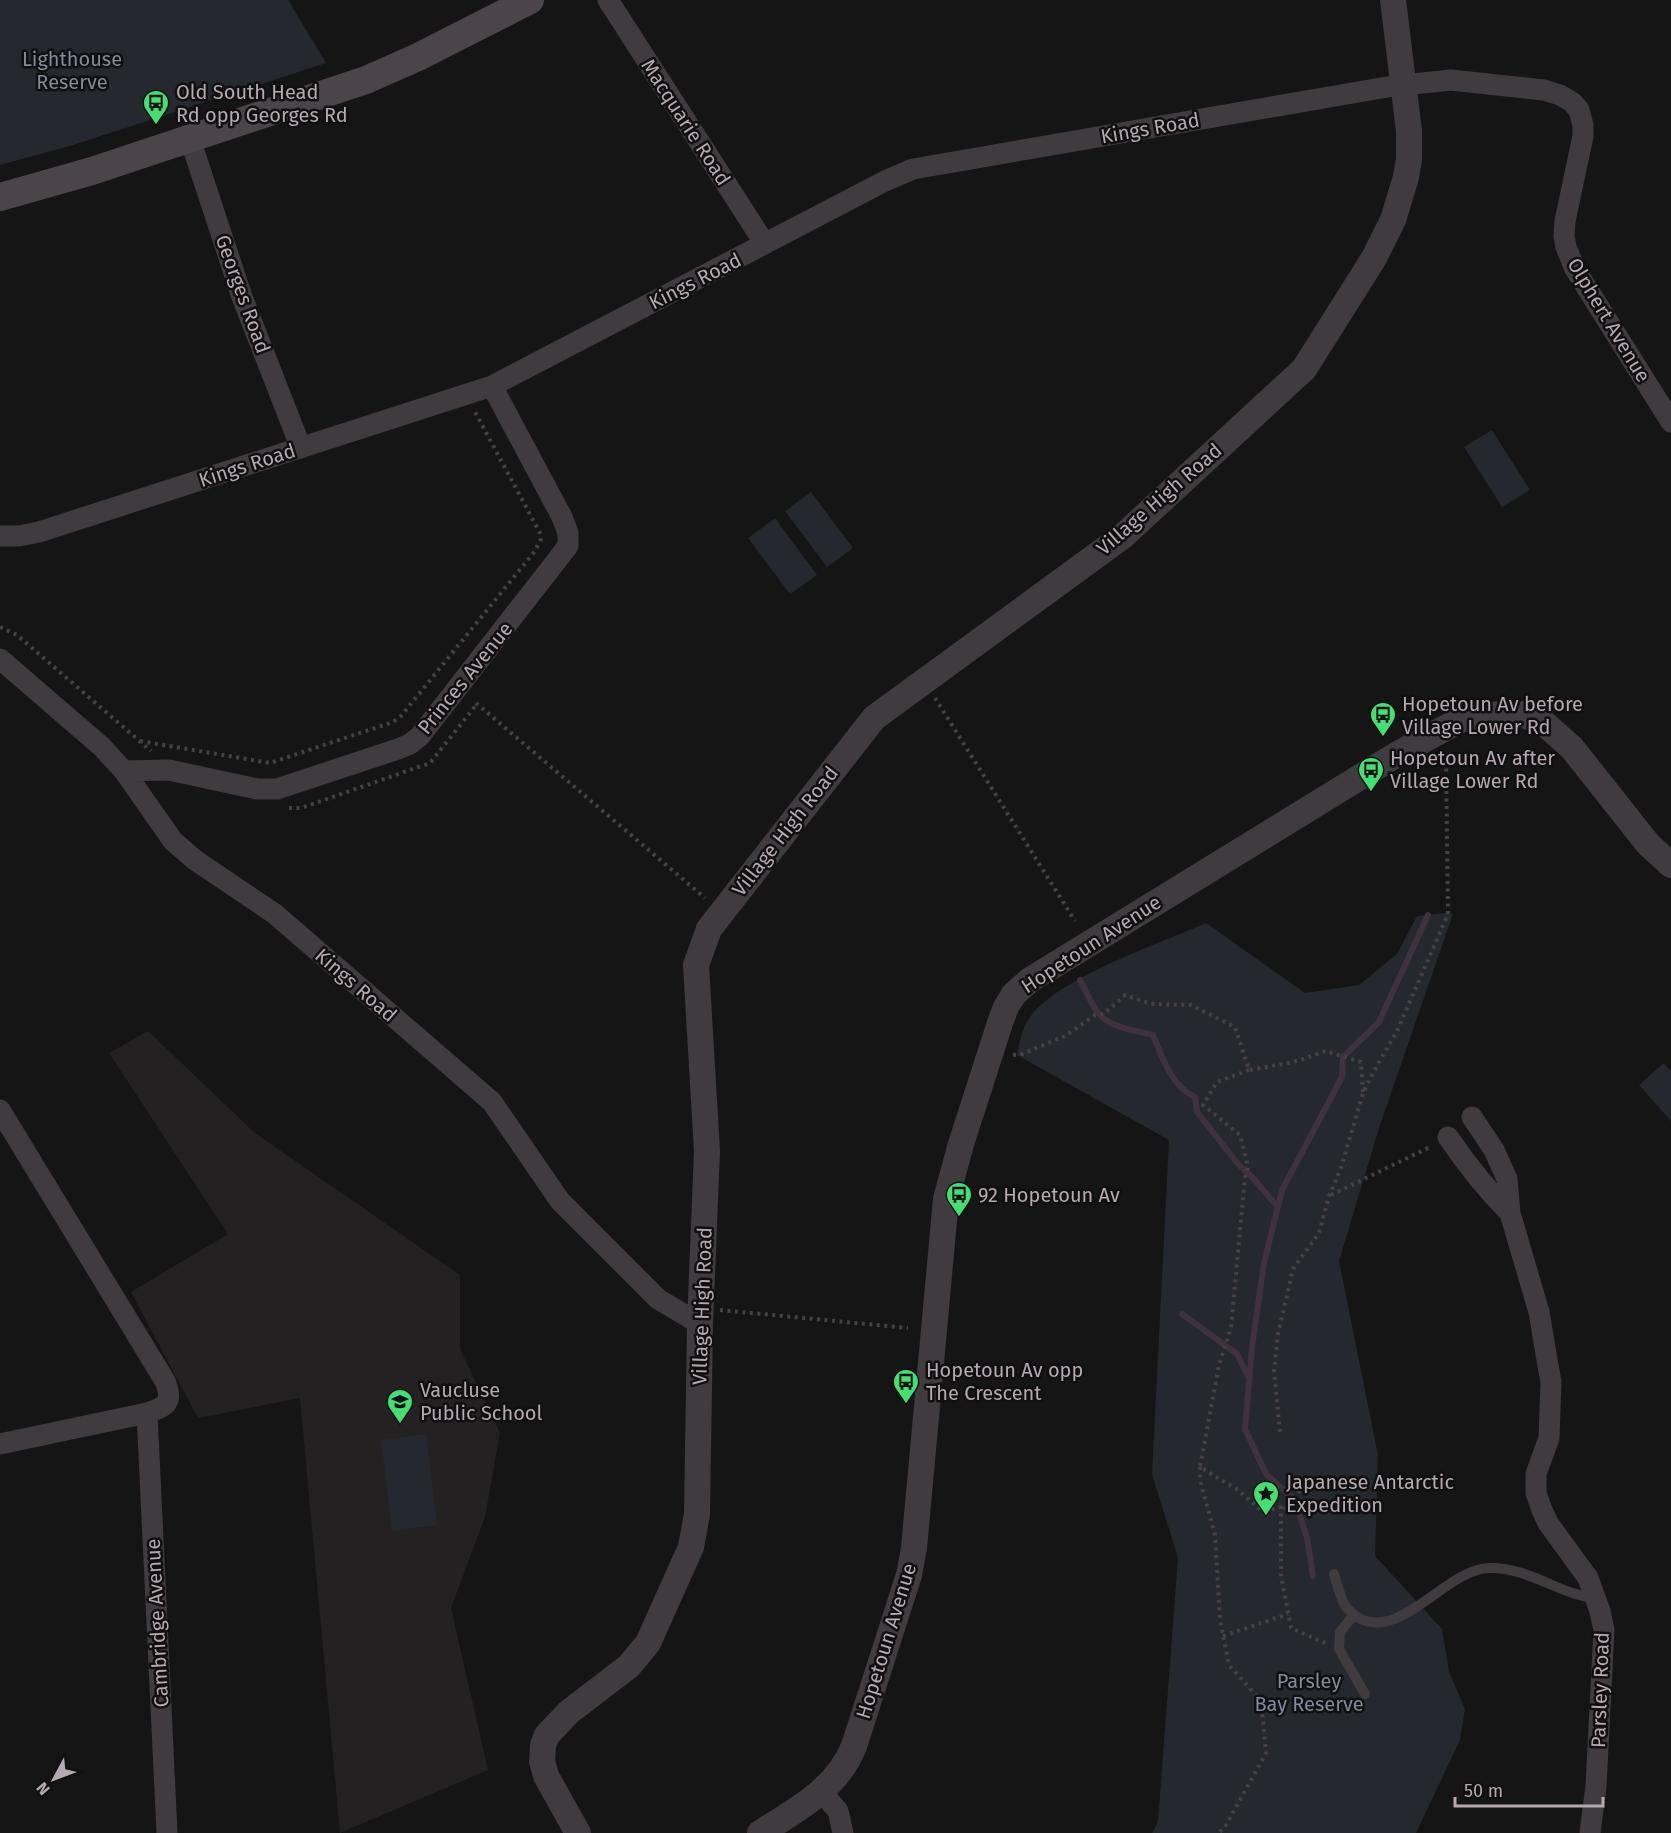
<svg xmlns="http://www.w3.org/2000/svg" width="1671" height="1833" viewBox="0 0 1671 1833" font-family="'Fira Sans',sans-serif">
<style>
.built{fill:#232122}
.green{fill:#25282e}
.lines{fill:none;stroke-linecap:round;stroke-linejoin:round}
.stream{stroke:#40313f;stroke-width:6}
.path{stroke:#474045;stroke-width:4;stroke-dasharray:3 4.5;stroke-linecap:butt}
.service{stroke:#403b3e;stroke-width:10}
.minor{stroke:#403b3e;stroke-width:21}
.tertiary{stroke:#403b3e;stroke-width:26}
.secondary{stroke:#4b4448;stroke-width:28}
.labels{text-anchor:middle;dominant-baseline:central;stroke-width:5;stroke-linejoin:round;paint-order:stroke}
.park-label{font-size:20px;fill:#818a9e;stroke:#111010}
.poi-label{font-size:20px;fill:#b5a8b1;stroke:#111010;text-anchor:start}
.street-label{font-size:20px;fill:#b5a8b1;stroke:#111010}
</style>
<rect width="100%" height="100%" fill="#161515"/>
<path class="built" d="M 148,1031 L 255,1133 L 460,1275 L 460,1349 L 500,1433 L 485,1517 L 451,1608 L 488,1770 L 340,1833 L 300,1398 L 198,1418 L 131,1292 L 228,1234 L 109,1053 Z"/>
<path class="green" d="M 0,0 L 288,0 L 326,63 L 73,145 L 0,165 Z
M 1492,430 L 1530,490 L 1502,507 L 1464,447 Z
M 811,492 L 853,548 L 827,567 L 785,511 Z
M 775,518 L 817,575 L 790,594 L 748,538 Z
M 1445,913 L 1453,914 L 1379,1128 L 1339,1261 L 1378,1455 L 1375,1556 L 1442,1629 L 1449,1672 L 1465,1709 L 1460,1740 L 1416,1833 L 1152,1833 L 1158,1822 L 1178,1558 L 1152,1474 L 1169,1140 L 1017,1055 C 1020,1040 1023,1024 1034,1012 C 1067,975 1158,944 1206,923 L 1305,993 L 1359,985 L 1397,954 L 1417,916 Z
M 1664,1063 L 1671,1072 L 1671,1121 L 1639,1085 Z
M 426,1434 L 437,1525 L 392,1531 L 381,1440 Z"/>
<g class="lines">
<path class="stream" d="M 1080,980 C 1087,992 1094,1013 1106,1020 C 1119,1029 1138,1031 1153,1035 C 1162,1057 1172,1087 1195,1097 L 1197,1112 L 1238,1164 L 1252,1177 L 1278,1207
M 1182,1314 L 1237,1354 L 1248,1376
M 1313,1576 L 1307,1538 L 1295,1500 L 1266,1474 L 1245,1429 L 1252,1347 L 1264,1263 L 1282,1190 L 1342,1077 L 1343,1057 L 1379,1022 L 1428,915"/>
<path class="path" d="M 0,627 L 17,635 L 151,751
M 935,698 L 1075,921
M 476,703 L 705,898
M 140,741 L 270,763 L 393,722 L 401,716 L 535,551 L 541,539 L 540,533 L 474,410
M 289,808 L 301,808 L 430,763 L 477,704
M 1013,1055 L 1022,1054 L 1065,1036 L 1095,1015 L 1104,1014 L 1125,995 L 1151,1004 L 1191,1005 L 1235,1027 L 1249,1070 L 1294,1062 L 1326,1051 L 1361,1062 L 1363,1092
M 1249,1070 L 1217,1082 L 1203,1105 L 1240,1135 L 1248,1167 L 1245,1177 L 1231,1328 L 1219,1365 L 1200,1467 L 1238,1490 L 1262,1511 L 1285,1506
M 1331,1195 L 1432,1146
M 720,1310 L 908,1328
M 1280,1432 L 1274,1371 L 1278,1334 L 1293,1269 L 1319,1233 L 1329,1196 L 1341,1168 L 1363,1093 L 1374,1071 L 1397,1031 L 1448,914 L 1446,760
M 1200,1467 L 1200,1480 L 1215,1535 L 1220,1620 L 1229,1665 L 1261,1701 L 1266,1753 L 1226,1825 L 1219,1833
M 1305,1485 L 1285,1506 L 1281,1513 L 1281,1575 L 1291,1628 L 1327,1644
M 1223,1636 L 1288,1614"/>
<path class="service" d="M 1334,1574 C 1337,1584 1340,1595 1344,1604 C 1347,1609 1353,1614 1357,1617 C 1400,1643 1446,1569 1489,1568 C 1529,1567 1560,1595 1595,1598
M 1354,1615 L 1340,1632 L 1339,1649 L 1365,1694"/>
<path class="minor" d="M 608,0 L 765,244
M 190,139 L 242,297 L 301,448
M 0,536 L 19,536 L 39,532 L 492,386 L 885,181 L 913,169 L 1393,86 L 1451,80 L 1544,90 L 1560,95 L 1572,102 L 1579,110 L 1583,125 L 1583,136 L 1565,221 L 1564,236 L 1566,247 L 1575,269 L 1671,422
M 0,659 L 102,747 L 124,771 L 173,841 L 195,860 L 275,914 L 492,1102 L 560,1201 L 658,1299 L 700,1324
M 124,771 L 169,770 L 257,789 L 277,789 L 398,749 L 410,744 L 420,736 L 568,546 L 568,533 L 562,517 L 492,386
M 0,1110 L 165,1381 C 173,1402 168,1406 147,1413 L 0,1444
M 1472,1117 L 1494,1150 L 1507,1179 L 1510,1213 L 1539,1312 L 1546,1354 L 1551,1382 L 1549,1438 L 1536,1474 L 1536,1493 L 1542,1510 L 1548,1523 L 1588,1578 L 1600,1611 L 1604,1630 L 1596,1786 L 1590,1833
M 1448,1137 C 1467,1165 1486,1189 1510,1213
M 147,1413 L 167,1833
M 821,1791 L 838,1811 L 843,1833"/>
<path class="tertiary" d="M 578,1833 L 546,1776 L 542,1761 L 543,1745 L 547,1735 L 569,1712 L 629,1666 L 648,1643 L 691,1547 L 697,1514 L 700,1324 L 707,1151 L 696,965 L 709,929 L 874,718 L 1123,536 L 1304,369 L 1374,258 L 1393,220 L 1406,177 L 1409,159 L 1409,131 L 1393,0
M 760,1833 C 795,1811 838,1788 854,1746 L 909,1575 L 914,1548 L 946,1199 L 961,1144 L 1000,1023 L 1006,1007 L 1014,994 L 1030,980 L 1396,755 L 1460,720 L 1479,715 L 1522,714 L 1545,724 L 1572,748 L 1648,844 L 1671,865"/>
<path class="secondary" d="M 0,197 L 92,171 L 366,80 L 418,57 L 530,0"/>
</g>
<defs>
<symbol id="bus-pin" viewBox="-11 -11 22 30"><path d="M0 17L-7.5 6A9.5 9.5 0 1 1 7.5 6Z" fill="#44df72" stroke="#111010"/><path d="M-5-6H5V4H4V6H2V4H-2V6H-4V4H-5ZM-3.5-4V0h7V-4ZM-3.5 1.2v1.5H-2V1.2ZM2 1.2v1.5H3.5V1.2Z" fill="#111"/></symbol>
<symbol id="school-pin" viewBox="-11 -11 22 30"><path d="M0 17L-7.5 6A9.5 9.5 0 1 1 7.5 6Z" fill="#44df72" stroke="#111010"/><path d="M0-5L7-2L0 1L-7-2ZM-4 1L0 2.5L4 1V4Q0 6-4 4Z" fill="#111"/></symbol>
<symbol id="sight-pin" viewBox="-11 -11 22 30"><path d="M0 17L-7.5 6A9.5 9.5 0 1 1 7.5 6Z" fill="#44df72" stroke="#111010"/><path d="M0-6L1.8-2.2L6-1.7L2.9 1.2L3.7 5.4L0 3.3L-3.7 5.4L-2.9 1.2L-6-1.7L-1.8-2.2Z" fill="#111"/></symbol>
</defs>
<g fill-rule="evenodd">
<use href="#bus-pin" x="141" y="88" width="30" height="40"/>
<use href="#bus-pin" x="1368" y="700" width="30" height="40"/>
<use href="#bus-pin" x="1356" y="755" width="30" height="40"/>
<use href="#bus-pin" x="944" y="1180" width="30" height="40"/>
<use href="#bus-pin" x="891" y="1367" width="30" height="40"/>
<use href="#school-pin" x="385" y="1387" width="30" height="40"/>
<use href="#sight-pin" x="1251" y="1479" width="30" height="40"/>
</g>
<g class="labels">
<g class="park-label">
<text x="72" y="59">Lighthouse<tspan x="72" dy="23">Reserve</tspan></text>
<text x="1309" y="1681">Parsley<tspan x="1309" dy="23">Bay Reserve</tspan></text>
</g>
<g class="poi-label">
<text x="176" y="92">Old South Head<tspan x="176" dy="23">Rd opp Georges Rd</tspan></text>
<text x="1402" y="704">Hopetoun Av before<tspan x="1402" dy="23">Village Lower Rd</tspan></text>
<text x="1390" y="758">Hopetoun Av after<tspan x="1390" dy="23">Village Lower Rd</tspan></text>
<text x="978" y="1195">92 Hopetoun Av</text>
<text x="926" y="1370">Hopetoun Av opp<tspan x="926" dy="23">The Crescent</tspan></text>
<text x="420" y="1390">Vaucluse<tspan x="420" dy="23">Public School</tspan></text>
<text x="1286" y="1482">Japanese Antarctic<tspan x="1286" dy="23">Expedition</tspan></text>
</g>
<g class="street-label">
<text transform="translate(686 122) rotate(57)">Macquarie Road</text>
<text transform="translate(1150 128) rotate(-10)">Kings Road</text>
<text transform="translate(695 281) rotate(-27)">Kings Road</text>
<text transform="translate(243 294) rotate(70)">Georges Road</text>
<text transform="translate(1609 320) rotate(59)">Olphert Avenue</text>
<text transform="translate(247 465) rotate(-18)">Kings Road</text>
<text transform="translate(1159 499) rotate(-41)">Village High Road</text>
<text transform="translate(465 678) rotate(-51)">Princes Avenue</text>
<text transform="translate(785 831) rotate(-52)">Village High Road</text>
<text transform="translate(1091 944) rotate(-33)">Hopetoun Avenue</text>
<text transform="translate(356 985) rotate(41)">Kings Road</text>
<text transform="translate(702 1306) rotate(-88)">Village High Road</text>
<text transform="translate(157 1623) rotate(-93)">Cambridge Avenue</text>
<text transform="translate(886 1641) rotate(-73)">Hopetoun Avenue</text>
<text transform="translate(1600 1690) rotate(-88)">Parsley Road</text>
</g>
</g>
<g transform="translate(54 1779) rotate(229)" stroke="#111010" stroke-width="4.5" paint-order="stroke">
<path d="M0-4.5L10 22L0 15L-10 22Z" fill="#b5a8b1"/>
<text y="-9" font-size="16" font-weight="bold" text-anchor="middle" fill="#b5a8b1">N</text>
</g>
<path d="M1455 1797v9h148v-9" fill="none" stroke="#b5a8b1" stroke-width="3"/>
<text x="1464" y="1797" font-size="18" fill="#b5a8b1" stroke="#111010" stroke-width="4.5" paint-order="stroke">50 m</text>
</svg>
